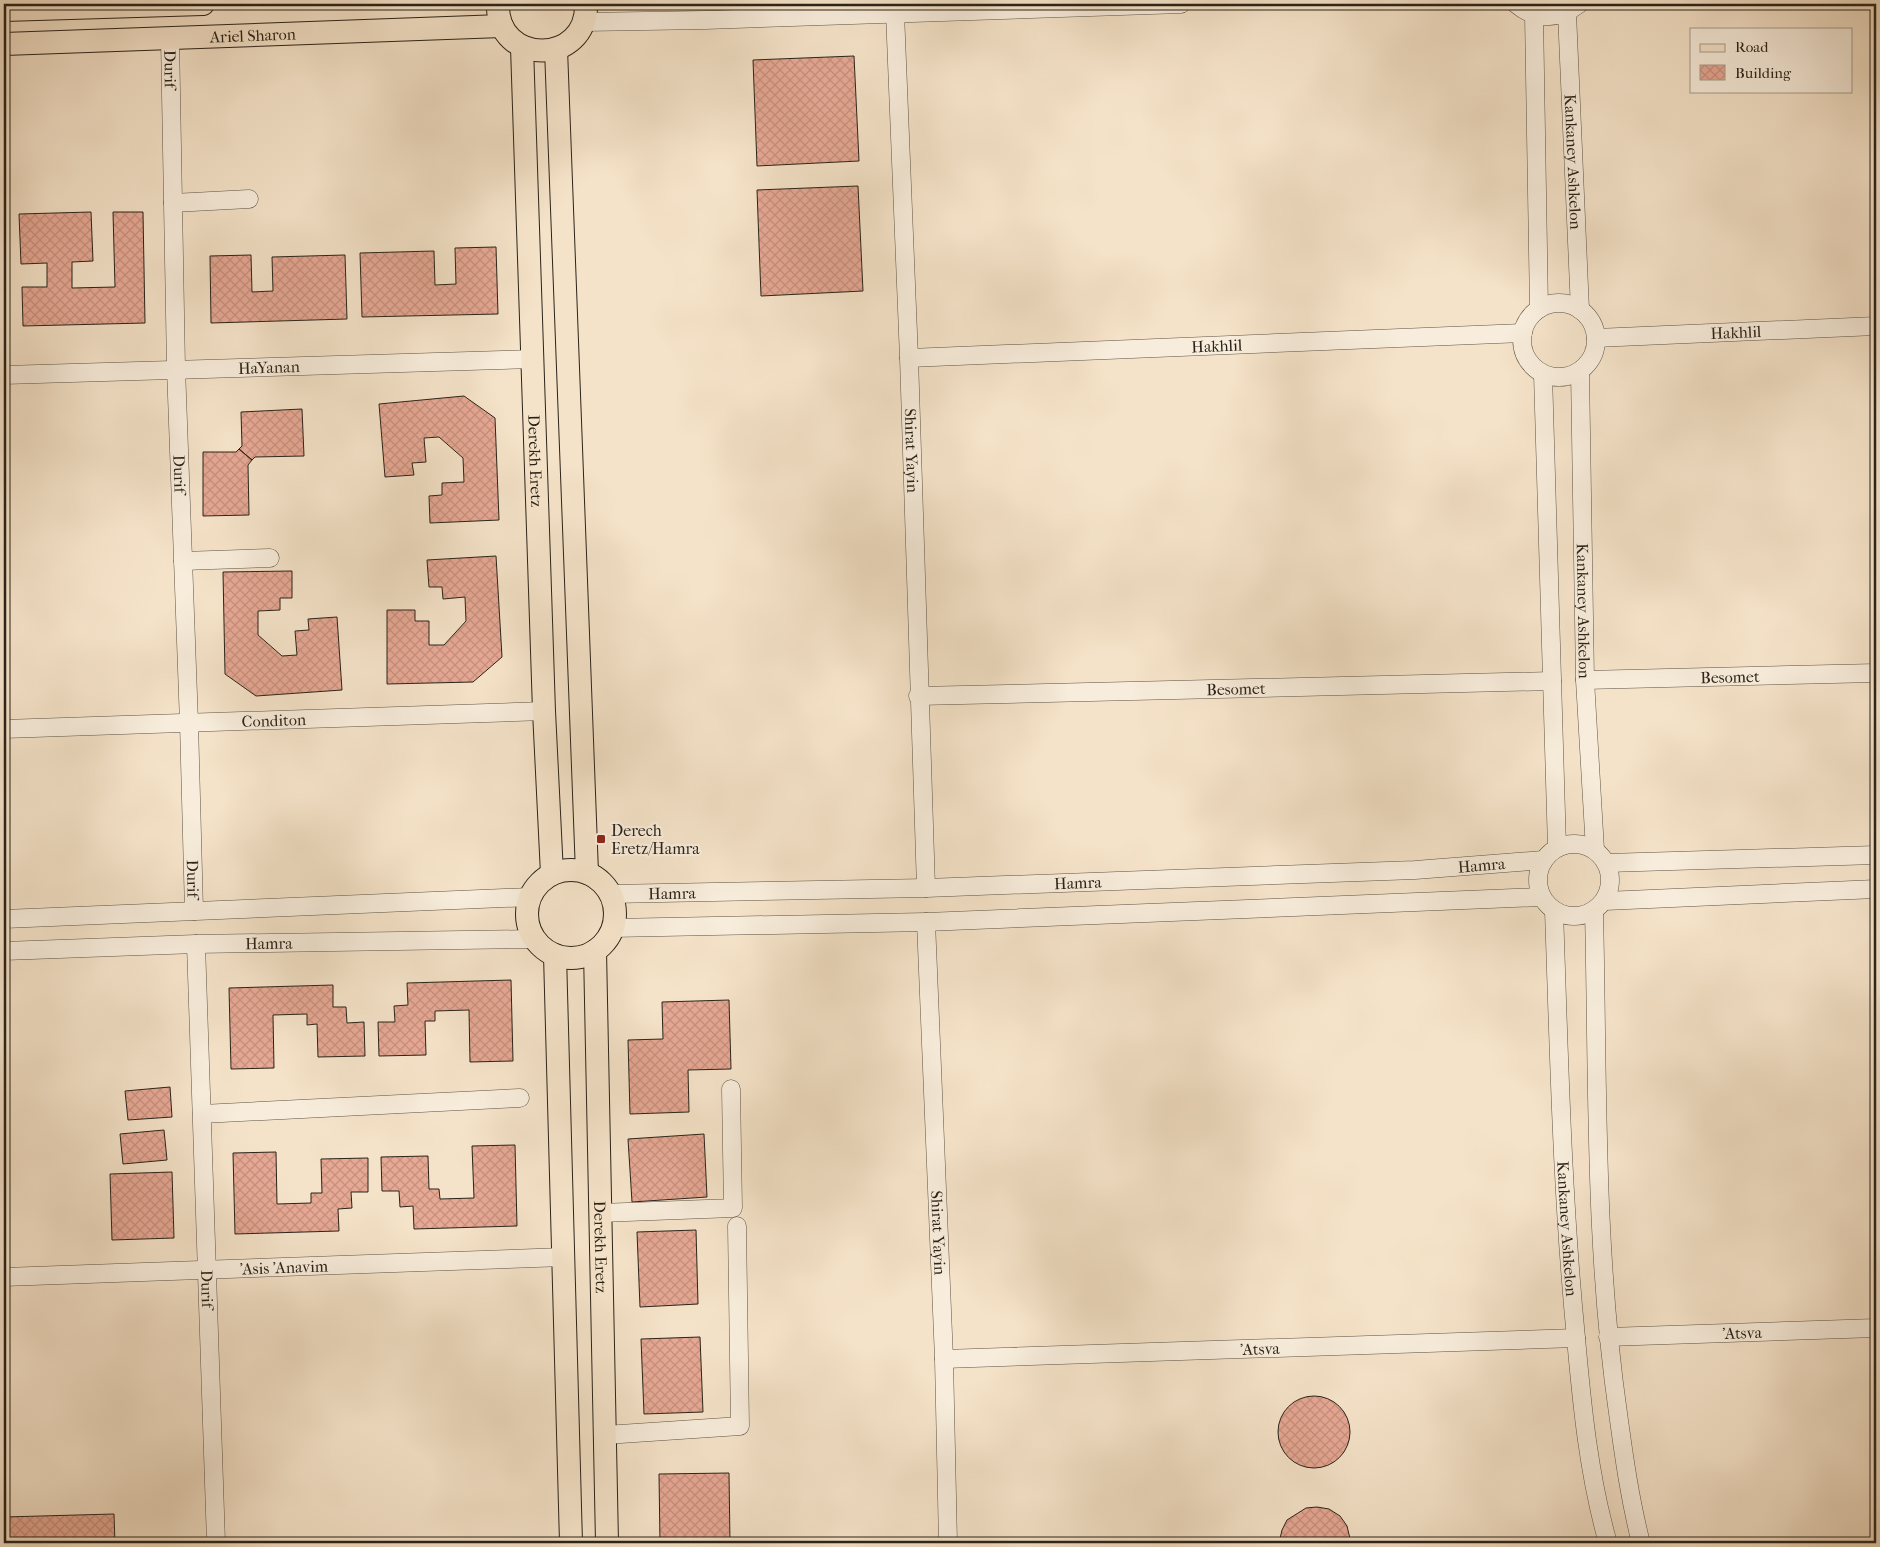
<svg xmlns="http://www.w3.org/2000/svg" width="1880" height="1547" viewBox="0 0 1880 1547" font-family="'IM FELL French Canon',serif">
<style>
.building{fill:url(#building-cross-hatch);stroke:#2a2319}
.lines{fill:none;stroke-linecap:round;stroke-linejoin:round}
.minor-casing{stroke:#5d5345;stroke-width:19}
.major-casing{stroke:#2a2319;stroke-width:24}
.minor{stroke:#f8eddc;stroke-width:18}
.major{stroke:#f5e3c9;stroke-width:22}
.poi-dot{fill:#8f2418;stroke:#f8eddc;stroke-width:2}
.labels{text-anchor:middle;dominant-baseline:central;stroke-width:4.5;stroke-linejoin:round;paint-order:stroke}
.street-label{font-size:16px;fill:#2a2319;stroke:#f8eddc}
.poi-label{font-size:16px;fill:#2a2319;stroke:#f8eddc;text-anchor:start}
</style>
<defs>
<pattern id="building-cross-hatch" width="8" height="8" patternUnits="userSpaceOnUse" patternTransform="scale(1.25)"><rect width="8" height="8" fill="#e7a894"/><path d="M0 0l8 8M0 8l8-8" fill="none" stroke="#c6907f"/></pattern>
</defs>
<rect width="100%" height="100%" fill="#f5e3c9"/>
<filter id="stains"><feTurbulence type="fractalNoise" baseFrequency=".004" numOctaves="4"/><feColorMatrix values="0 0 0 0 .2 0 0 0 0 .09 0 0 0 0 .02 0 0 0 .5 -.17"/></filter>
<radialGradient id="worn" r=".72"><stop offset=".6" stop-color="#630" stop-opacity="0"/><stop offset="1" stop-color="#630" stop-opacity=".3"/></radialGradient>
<path class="building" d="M 854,56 L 859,161 L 757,166 L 753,60 Z
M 858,186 L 863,291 L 761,296 L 757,190 Z
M 91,212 L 93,261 L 72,262 L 72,288 L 115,287 L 113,212 L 143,212 L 145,323 L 23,326 L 22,287 L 47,287 L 47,263 L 21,264 L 19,214 Z
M 4,215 L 8,215 L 9,264 L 4,265 Z
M 496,247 L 498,314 L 362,317 L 360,253 L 434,251 L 435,285 L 456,284 L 455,248 Z
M 251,255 L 252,292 L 273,291 L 272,257 L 345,255 L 347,319 L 211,323 L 210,256 Z
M 4,288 L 9,288 L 9,327 L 4,327 Z
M 464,396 L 495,418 L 499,520 L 430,523 L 429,496 L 442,495 L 442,483 L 464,482 L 463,458 L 439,437 L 424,438 L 426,462 L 412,463 L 414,475 L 385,477 L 379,404 Z
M 302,409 L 304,456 L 255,457 L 252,460 L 239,449 L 242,446 L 241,412 Z
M 239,449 L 252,460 L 248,465 L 249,515 L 203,516 L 203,452 L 236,452 Z
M 496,556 L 502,657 L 473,682 L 387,684 L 387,610 L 415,610 L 415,621 L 429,621 L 429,645 L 444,645 L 466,621 L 465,597 L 443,599 L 442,587 L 429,587 L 427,560 Z
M 292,571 L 292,598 L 280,598 L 280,610 L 258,611 L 258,635 L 282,656 L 297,655 L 295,631 L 309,630 L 308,619 L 337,617 L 342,690 L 256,696 L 225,674 L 223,572 Z
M 511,980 L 513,1061 L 470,1062 L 469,1010 L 435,1011 L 435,1021 L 425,1021 L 426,1055 L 379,1056 L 378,1022 L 395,1022 L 394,1006 L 408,1005 L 407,983 Z
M 333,985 L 333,1007 L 346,1007 L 347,1023 L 364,1022 L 365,1056 L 318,1057 L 317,1024 L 307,1025 L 307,1014 L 273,1015 L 274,1068 L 231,1069 L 229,988 Z
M 729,1000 L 731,1069 L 688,1070 L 689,1112 L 630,1114 L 628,1040 L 663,1039 L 662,1002 Z
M 170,1087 L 172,1117 L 128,1120 L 125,1091 Z
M 164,1130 L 167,1160 L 123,1164 L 120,1134 Z
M 704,1134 L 707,1197 L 632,1202 L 628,1139 Z
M 515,1145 L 517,1226 L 414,1229 L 413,1206 L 400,1207 L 399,1191 L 382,1191 L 381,1157 L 428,1156 L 429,1189 L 439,1189 L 440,1199 L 474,1198 L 472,1146 Z
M 276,1152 L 277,1204 L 311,1203 L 311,1193 L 322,1193 L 321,1159 L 368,1158 L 368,1192 L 351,1192 L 352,1208 L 338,1209 L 339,1231 L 235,1234 L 233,1153 Z
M 172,1172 L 174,1238 L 112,1240 L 110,1174 Z
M 696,1230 L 698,1304 L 640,1307 L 637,1232 Z
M 700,1337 L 703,1412 L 644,1414 L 641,1339 Z
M1278 1432a36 36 0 1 1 72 0a36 36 0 1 1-72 0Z
M 729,1473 L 730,1543 L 660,1543 L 659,1474 Z
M 1317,1507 L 1329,1509 L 1340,1516 L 1347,1526 L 1351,1543 L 1279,1543 L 1282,1530 L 1287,1520 L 1306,1508 Z
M 114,1514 L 115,1543 L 4,1543 L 4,1517 Z"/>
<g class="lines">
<defs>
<g id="minor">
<path d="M 1516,4 C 1536,21 1558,20 1579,4"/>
<path id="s1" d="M 895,13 L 909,358 L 926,888"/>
<path id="s2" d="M 1567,13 L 1580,310"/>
<path d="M 1534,15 L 1539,309"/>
<path d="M 584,22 L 705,20 L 1181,4"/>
<path id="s3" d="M 170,38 L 176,368 L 189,723 L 194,911"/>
<path d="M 173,203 L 249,199"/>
<circle cx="1559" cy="340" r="37"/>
<path id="s4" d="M 1596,338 L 1876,326"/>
<path id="s5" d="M 909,358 L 1523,333"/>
<path id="s6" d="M 1580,371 L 1585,680 L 1595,850"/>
<path d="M 1543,374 L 1557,848"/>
<path id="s7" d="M 4,375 L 534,359"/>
<path d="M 183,561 L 270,558"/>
<path id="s8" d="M 1585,680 L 1876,673"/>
<path id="s9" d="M 918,696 L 1552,681"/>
<path id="s10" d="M 4,729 L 544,711"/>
<circle cx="1574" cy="880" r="36"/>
<path d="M 1607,863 L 1876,855"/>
<path id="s11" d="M 610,894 L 926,888 L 1415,870 L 1544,860"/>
<path d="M 1605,901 L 1876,889"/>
<path id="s12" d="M 1554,911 C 1559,1053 1562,1196 1576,1338 C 1582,1406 1589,1477 1608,1543"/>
<path d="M 1594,911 C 1598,1078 1594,1247 1618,1413 C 1624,1457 1630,1500 1641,1543"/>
<path d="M 4,919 L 530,897"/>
<path id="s13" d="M 926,922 L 944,1359 L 948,1543"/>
<path d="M 612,928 L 926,922 L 1541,897"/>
<path id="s14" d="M 196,944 L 216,1543"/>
<path id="s15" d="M 4,951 L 196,944 L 534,939"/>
<path d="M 202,1114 L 520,1098"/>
<path d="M 600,1213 L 733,1208 L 731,1089"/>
<path id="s16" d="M 4,1277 L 564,1257"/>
<path id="s17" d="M 1608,1337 L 1876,1328"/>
<path id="s18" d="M 944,1359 L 1576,1338"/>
<path d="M 605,1435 L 740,1426 L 737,1226"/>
</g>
<g id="major">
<path d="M 498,4 C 496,66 588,66 586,4"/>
<path d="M 4,10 L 203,4"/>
<path id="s19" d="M 4,44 L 502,26"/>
<path id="s20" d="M 522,47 L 544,711 L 552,874"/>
<path d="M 556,49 L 587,873"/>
<circle cx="571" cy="914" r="44"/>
<path id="s21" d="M 595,951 L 607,1543"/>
<path d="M 555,955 L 571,1543"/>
</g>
</defs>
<use href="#minor" class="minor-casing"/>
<use href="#major" class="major-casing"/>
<use href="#minor" class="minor"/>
<use href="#major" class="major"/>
</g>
<rect class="poi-dot" x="596" y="834" width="10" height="10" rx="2.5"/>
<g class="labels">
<g class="street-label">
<text stroke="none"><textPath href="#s19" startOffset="249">Ariel Sharon</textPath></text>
<text stroke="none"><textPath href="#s3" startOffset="31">Durif</textPath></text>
<text stroke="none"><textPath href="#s2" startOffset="149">Kankaney Ashkelon</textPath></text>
<text stroke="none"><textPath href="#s4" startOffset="140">Hakhlil</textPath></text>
<text stroke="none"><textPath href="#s5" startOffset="308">Hakhlil</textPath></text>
<text stroke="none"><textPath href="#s7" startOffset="265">HaYanan</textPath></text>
<text stroke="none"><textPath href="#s1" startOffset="438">Shirat Yayin</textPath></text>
<text stroke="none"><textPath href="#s20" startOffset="414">Derekh Eretz</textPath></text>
<text stroke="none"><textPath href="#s3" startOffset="436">Durif</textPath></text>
<text stroke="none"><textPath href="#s6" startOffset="240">Kankaney Ashkelon</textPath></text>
<text stroke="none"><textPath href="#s8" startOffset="145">Besomet</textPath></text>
<text stroke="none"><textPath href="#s9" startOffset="318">Besomet</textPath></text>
<text stroke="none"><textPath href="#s10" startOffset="270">Conditon</textPath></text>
<text stroke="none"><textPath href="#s11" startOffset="872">Hamra</textPath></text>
<text stroke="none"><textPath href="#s3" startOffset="841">Durif</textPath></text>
<text stroke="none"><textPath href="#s11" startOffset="468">Hamra</textPath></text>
<text stroke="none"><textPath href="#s11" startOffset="62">Hamra</textPath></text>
<text stroke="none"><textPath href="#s15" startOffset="265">Hamra</textPath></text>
<text stroke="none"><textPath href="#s12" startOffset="318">Kankaney Ashkelon</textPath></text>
<text stroke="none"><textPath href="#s13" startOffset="311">Shirat Yayin</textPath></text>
<text stroke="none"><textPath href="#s21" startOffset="296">Derekh Eretz</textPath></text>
<text stroke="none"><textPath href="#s16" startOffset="280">'Asis 'Anavim</textPath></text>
<text stroke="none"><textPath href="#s14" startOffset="345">Durif</textPath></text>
<text stroke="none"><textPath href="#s17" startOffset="134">'Atsva</textPath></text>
<text stroke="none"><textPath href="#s18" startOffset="316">'Atsva</textPath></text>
</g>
<g class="poi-label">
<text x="611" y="830">Derech<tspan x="611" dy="18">Eretz/Hamra</tspan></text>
</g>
</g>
<rect width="1880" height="1547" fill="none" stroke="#f5e3c9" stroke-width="20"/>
<rect x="5" y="5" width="1870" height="1537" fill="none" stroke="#2a2319" stroke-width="2.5"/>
<rect x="10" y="10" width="1860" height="1527" fill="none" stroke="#2a2319"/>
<rect x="1690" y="28" width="162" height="65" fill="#f8eddc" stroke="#a69c8e"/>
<rect x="1700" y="44" width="25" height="8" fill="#f5e3c9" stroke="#a69c8e"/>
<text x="1735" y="52" font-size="15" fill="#2a2319">Road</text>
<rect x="1700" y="65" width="25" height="15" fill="url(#building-cross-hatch)" stroke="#a69c8e"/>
<text x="1735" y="78" font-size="15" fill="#2a2319">Building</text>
<rect width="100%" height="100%" filter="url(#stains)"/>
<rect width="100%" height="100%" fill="url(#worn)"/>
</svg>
